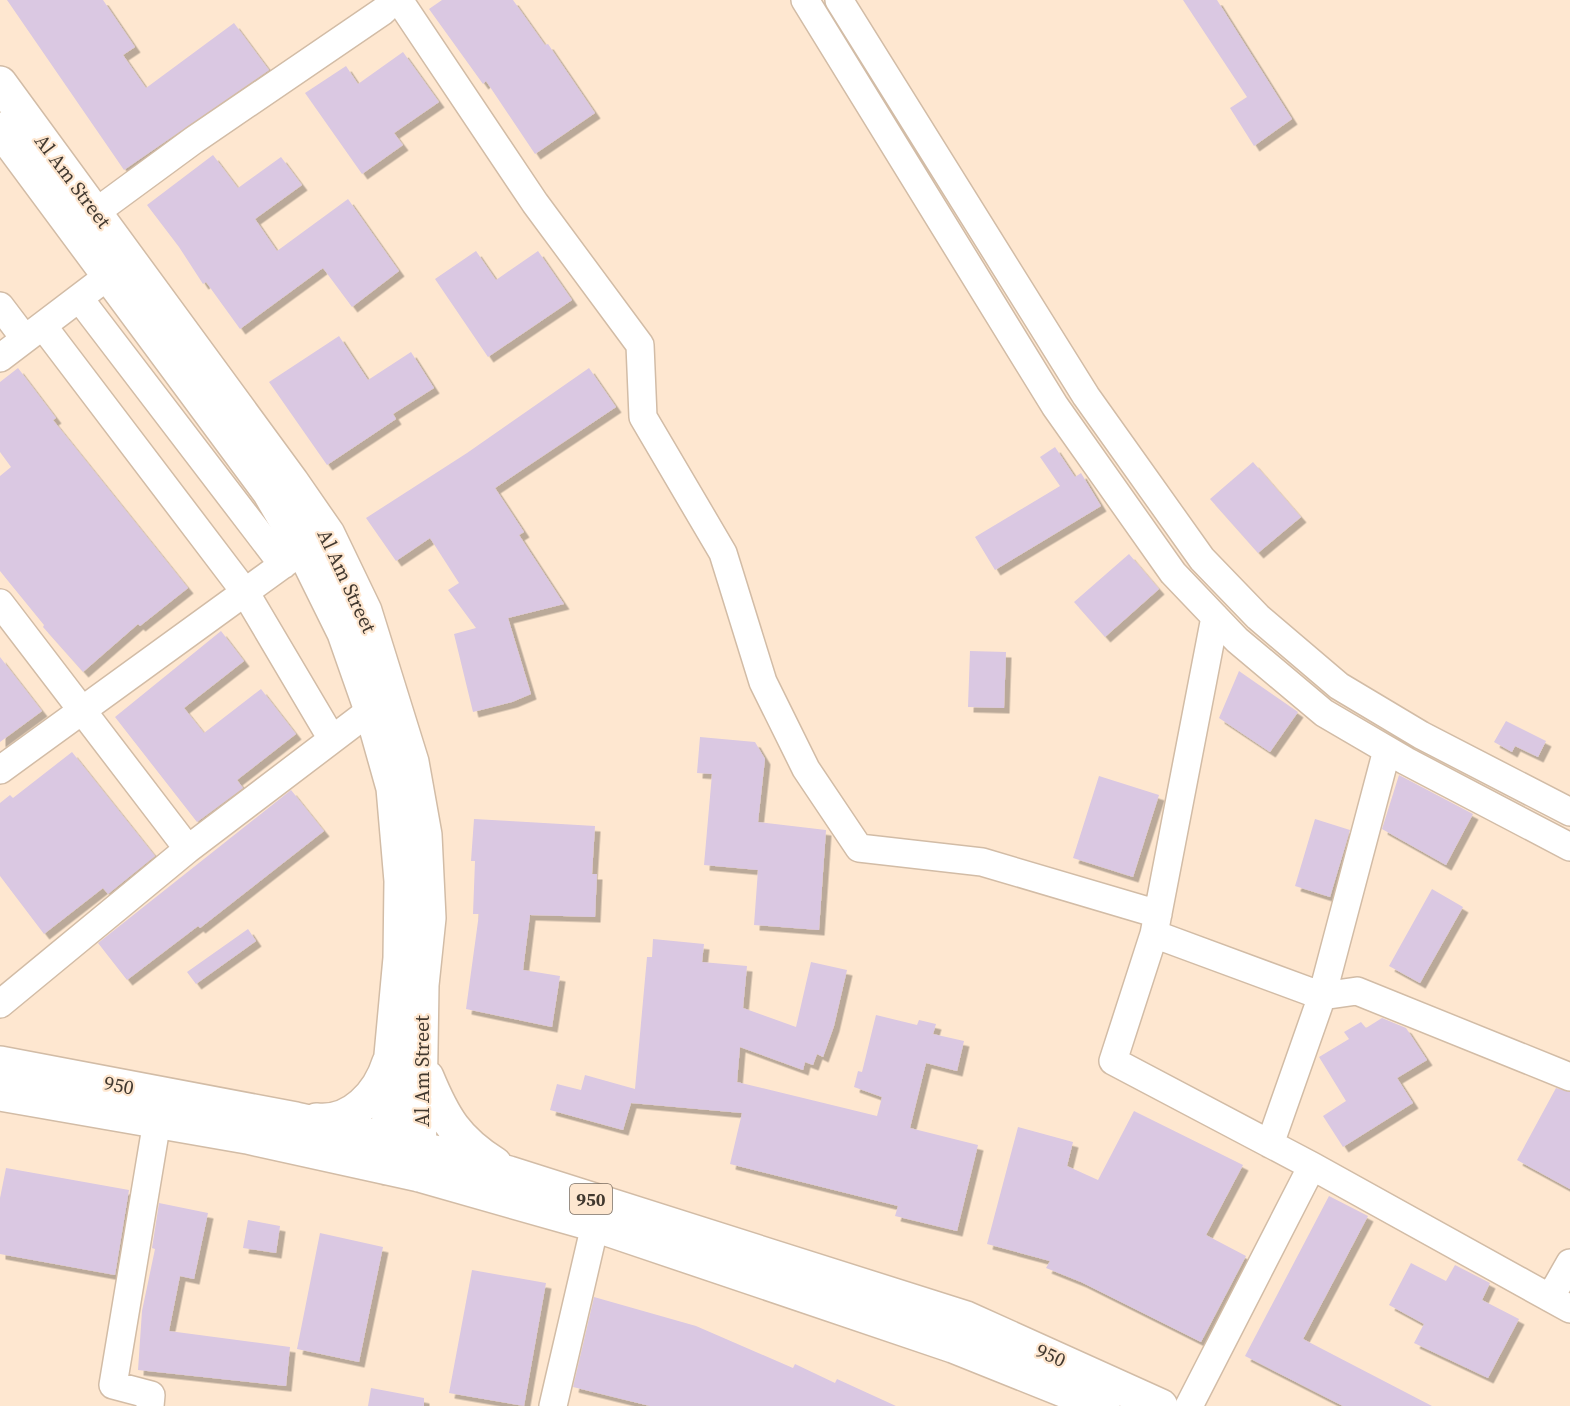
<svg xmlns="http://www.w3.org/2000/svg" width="1570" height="1406" viewBox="0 0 1570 1406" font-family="'Source Serif 4',serif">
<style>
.building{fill:#dac8e2;filter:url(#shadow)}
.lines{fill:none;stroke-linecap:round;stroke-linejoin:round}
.minor-casing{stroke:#d2bca6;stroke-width:30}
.major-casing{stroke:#d2bca6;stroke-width:36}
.minor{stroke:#fff;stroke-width:27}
.major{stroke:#fff;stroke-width:33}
.labels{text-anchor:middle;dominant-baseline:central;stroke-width:4.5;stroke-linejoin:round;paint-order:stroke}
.shield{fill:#fee7d0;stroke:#7a6c5f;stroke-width:1.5}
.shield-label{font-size:18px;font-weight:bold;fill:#41382f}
.street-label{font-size:20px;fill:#41382f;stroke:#fee7d0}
</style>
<defs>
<filter id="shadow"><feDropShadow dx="5.5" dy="5.5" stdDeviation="0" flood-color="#0004"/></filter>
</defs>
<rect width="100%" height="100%" fill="#fee7d0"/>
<path class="building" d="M 7,0 L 103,0 L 135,47 L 123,55 L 146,88 L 234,23 L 269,70 L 124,170 Z
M 442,0 L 513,0 L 545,45 L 548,44 L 595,113 L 535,154 L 486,81 L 483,84 L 429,9 Z
M 1183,0 L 1217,0 L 1292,119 L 1254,146 L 1230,108 L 1247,97 Z
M 403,52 L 439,102 L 394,133 L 403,145 L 362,174 L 305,93 L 346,66 L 358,84 Z
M 213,155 L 238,188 L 281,157 L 302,185 L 255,219 L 277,251 L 348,199 L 399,271 L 352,307 L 323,268 L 240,329 L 206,282 L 203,284 L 179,247 L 147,205 Z
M 476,251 L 496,280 L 538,251 L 572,300 L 488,357 L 435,279 Z
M 339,336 L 368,380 L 411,352 L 434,388 L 393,414 L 396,419 L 327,465 L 269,382 Z
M 18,368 L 56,418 L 53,420 L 188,588 L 140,626 L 138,624 L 83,672 L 43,627 L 44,625 L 0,571 L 0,476 L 11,467 L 0,452 L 0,382 Z
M 589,368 L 616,407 L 495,488 L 524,532 L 519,535 L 564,604 L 508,618 L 531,694 L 512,702 L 473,712 L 454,634 L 476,628 L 448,590 L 459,583 L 430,538 L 396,561 L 366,518 L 467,453 Z
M 1055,447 L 1075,477 L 1081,473 L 1101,506 L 995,570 L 975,537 L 1060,486 L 1040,457 Z
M 1253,462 L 1301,517 L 1258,553 L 1210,499 Z
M 1129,554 L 1159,589 L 1105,637 L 1074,602 Z
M 221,631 L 244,661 L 184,708 L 204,733 L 261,689 L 296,734 L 237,780 L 243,788 L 197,822 L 115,717 Z
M 970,651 L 1006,652 L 1004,708 L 968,707 Z
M 0,657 L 42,711 L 0,742 Z
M 1239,671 L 1298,712 L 1270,752 L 1219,718 Z
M 1506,721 L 1546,741 L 1538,757 L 1515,746 L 1512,752 L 1494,742 Z
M 700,737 L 755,742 L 765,759 L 758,822 L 826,830 L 819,930 L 754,925 L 758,870 L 704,865 L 712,774 L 697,773 Z
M 72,752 L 155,856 L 108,894 L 103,888 L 44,934 L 0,876 L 0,803 L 10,795 L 13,798 Z
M 1399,775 L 1473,814 L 1446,865 L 1382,829 Z
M 1099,776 L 1159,795 L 1133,877 L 1073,858 Z
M 291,790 L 324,831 L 200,928 L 198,926 L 127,980 L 98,943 Z
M 474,819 L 595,826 L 592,874 L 597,874 L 595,917 L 530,915 L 523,970 L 560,976 L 552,1027 L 466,1009 L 479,914 L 473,914 L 475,861 L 471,861 Z
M 1315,819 L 1350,830 L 1330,897 L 1295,886 Z
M 1432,889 L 1463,907 L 1420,983 L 1389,966 Z
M 248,929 L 256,941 L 196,984 L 187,972 Z
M 653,939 L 704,944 L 702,962 L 747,966 L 743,1008 L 796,1027 L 811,962 L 847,970 L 834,1026 L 823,1057 L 817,1054 L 813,1065 L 805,1062 L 803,1070 L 740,1047 L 737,1082 L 877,1116 L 882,1097 L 854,1087 L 858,1071 L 862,1072 L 876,1015 L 917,1025 L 919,1020 L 936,1024 L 933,1034 L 964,1041 L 957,1071 L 926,1063 L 910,1128 L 978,1145 L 957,1231 L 895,1216 L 898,1206 L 730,1164 L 742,1113 L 631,1103 L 623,1130 L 550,1110 L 557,1084 L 581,1090 L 585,1075 L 635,1089 L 647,957 L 652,957 Z
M 1382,1018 L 1406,1028 L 1427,1060 L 1397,1078 L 1413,1103 L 1343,1147 L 1323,1116 L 1346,1101 L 1319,1057 L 1349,1039 L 1344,1032 L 1361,1022 L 1366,1028 Z
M 1556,1088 L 1570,1092 L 1570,1189 L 1517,1160 Z
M 1134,1111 L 1243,1165 L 1206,1235 L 1246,1256 L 1201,1342 L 1081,1282 L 1046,1268 L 1050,1261 L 987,1244 L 1018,1127 L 1073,1142 L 1067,1166 L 1098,1180 Z
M 6,1168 L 129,1190 L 115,1275 L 0,1254 L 0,1198 Z
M 1329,1196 L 1368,1216 L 1303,1339 L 1432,1406 L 1343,1406 L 1245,1356 Z
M 159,1203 L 208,1213 L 194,1279 L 180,1276 L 169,1331 L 290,1347 L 286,1386 L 138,1370 L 142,1311 L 155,1249 L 152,1248 Z
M 248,1220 L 280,1226 L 276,1253 L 243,1248 Z
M 320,1233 L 383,1247 L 359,1362 L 297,1349 Z
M 1411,1263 L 1446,1281 L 1455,1265 L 1490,1283 L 1482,1300 L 1519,1319 L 1488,1378 L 1414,1343 L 1424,1324 L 1389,1305 Z
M 472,1270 L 546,1283 L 524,1406 L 449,1393 Z
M 594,1297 L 696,1326 L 793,1368 L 795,1364 L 835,1383 L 837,1379 L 896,1406 L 650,1406 L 573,1387 Z
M 371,1388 L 424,1398 L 424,1406 L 368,1406 Z"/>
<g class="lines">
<defs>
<path id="minor" d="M 399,0 L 535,203 L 640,345 L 643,417 L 723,553 L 763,682 L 806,769 L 859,848 L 982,862 L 1158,914
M 805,0 L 1055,406 L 1173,573 L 1237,640 L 1324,713 L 1406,761 L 1570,847
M 839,0 L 1086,396 L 1202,559 L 1258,617 L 1339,686 L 1421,735 L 1570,812
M 96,212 L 194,140 L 383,11 L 394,0
M 79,298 L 283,565
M 0,306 L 25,339
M 43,326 L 245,592 L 332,739
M 0,358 L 108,276
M 0,603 L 188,849
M 1215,617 L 1154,934 L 1113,1061 L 1312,1166 L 1570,1309
M 0,770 L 303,550
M 1154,934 L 1322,996 L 1357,991 L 1570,1077
M 0,1004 L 188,849 L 371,710
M 1270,1144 L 1322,996 L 1387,750
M 1550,1298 L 1570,1263
M 150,1406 L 151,1395 L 113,1385 L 157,1121
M 553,1406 L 595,1225
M 1189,1406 L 1312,1166"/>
<path id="major" d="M 0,83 L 292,482 L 328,534 L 365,611 L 412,762 L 425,835 L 429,918 L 422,985 L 419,1175
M 0,129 L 269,492 L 303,550 L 344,633 L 371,710 L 393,788 L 401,881 L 400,958 L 391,1055 L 387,1168
M 0,1063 L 296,1119 L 388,1139 L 509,1173 L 966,1318 L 1161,1406
M 427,1077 C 444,1118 456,1139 495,1164
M 0,1094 L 247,1137 L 419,1175 L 595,1225 L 953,1346 L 1103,1406
M 316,1120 C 352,1124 379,1094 389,1062"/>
</defs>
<use href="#minor" class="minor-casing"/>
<use href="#major" class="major-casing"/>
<use href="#minor" class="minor"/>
<use href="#major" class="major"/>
</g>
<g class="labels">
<rect class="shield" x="570" y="1184" width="42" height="30" rx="4.5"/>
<g class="shield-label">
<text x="591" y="1199">950</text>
</g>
<g class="street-label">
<text transform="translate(73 181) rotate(53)">Al Am Street</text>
<text transform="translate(347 581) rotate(65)">Al Am Street</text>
<text transform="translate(422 1071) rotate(-90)">Al Am Street</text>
<text transform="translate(119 1085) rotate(11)">950</text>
<text transform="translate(1051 1355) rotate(24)">950</text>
</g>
</g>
</svg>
